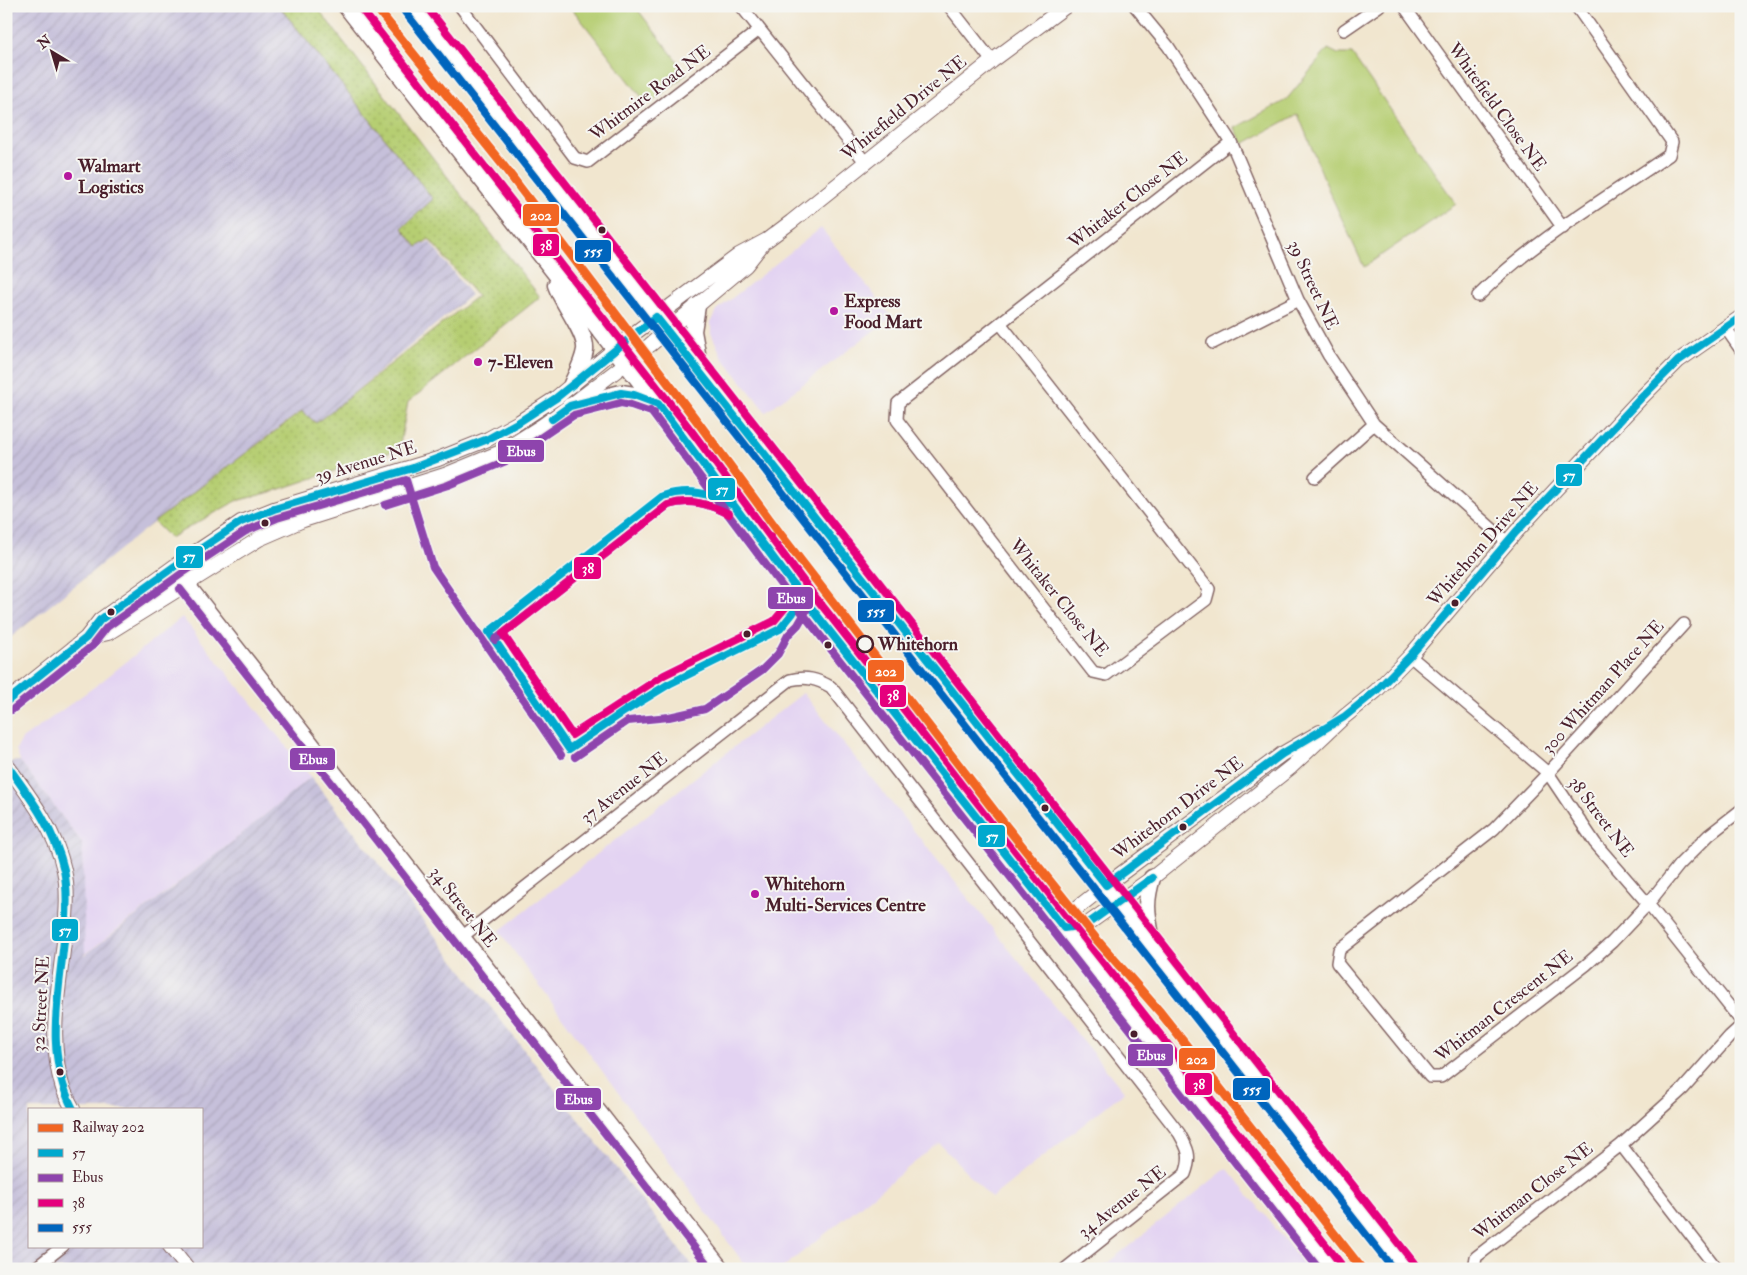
<svg xmlns="http://www.w3.org/2000/svg" width="1747" height="1275" viewBox="0 0 1747 1275" font-family="'IM FELL Double Pica',serif">
<style>
.built{fill:#e3d3f2}
.industrial{fill:url(#industrial-furrows);fill-rule:evenodd}
.grass{fill:url(#grass-dots);stroke:#80764e}
.park{fill:#b6ce72;stroke:#80764e}
.lines{fill:none;stroke-linecap:round;stroke-linejoin:round}
.minor-casing{stroke:#846564;stroke-width:14}
.tertiary-casing{stroke:#846564;stroke-width:16}
.secondary-casing{stroke:#846564;stroke-width:19}
.minor{stroke:#fff;stroke-width:11}
.tertiary{stroke:#fff;stroke-width:14}
.secondary{stroke:#fff;stroke-width:16}
.bus-1-casing{stroke:#f6f6f2;stroke-width:11}
.bus-2-casing{stroke:#f6f6f2;stroke-width:11}
.bus-3-casing{stroke:#f6f6f2;stroke-width:11}
.bus-4-casing{stroke:#f6f6f2;stroke-width:11}
.bus-1{stroke:#00a9ce;stroke-width:8}
.bus-2{stroke:#8e44ad;stroke-width:8}
.bus-3{stroke:#e5007d;stroke-width:8}
.bus-4{stroke:#0065bd;stroke-width:8}
.rail-1-casing{stroke:#f6f6f2;stroke-width:12}
.rail-1{stroke:#f26522;stroke-width:9}
.poi-dot{fill:#b5179e;stroke:#f6f6f2;stroke-width:2}
.bus-dot{fill:#4a1f2b;stroke:#f6f6f2;stroke-width:2}
.stop-dot{fill:#f6f6f2;stroke:#4a1f2b;stroke-width:2.5}
.labels{text-anchor:middle;dominant-baseline:central;stroke-width:4;stroke-linejoin:round;paint-order:stroke}
.street-label{font-size:18px;fill:#4a1f2b;stroke:#f6f6f2}
.poi-label{font-size:18px;font-weight:bold;fill:#4a1f2b;stroke:#f6f6f2;text-anchor:start}
.stop-label{font-size:18px;font-weight:bold;fill:#4a1f2b;stroke:#f6f6f2;text-anchor:start}
.line-badge{stroke:#f6f6f2;stroke-width:2}
.badge-label{font-size:14px;text-anchor:middle;font-weight:bold;fill:#fff}
</style>
<defs>
<pattern id="industrial-furrows" width="10" height="10" patternUnits="userSpaceOnUse" patternTransform="scale(1.25)"><rect width="10" height="10" fill="#c6c0da"/><path d="M-1 1l2-2M0 10L10 0M9 11l2-2" fill="none" stroke="#aca5bb"/></pattern>
<pattern id="grass-dots" width="8" height="8" patternUnits="userSpaceOnUse" patternTransform="scale(1.25)"><rect width="8" height="8" fill="#b6ce72"/><path d="M2 2h.1M6 6h.1" fill="none" stroke="#9eb063" stroke-width="1.8" stroke-linecap="round"/></pattern>
</defs>
<rect width="100%" height="100%" fill="#f6f6f2"/>
<filter id="ink" filterUnits="userSpaceOnUse"><feTurbulence type="fractalNoise" baseFrequency=".02" numOctaves="2"/><feDisplacementMap in="SourceGraphic" scale="10" xChannelSelector="R" yChannelSelector="G"/><feConvolveMatrix kernelMatrix="1 2 1 2 8 2 1 2 1" color-interpolation-filters="sRGB"/></filter>
<filter id="wash" filterUnits="userSpaceOnUse"><feTurbulence type="fractalNoise" baseFrequency=".0096" numOctaves="4" result="noise"/><feDisplacementMap in="SourceGraphic" scale="20" xChannelSelector="R" yChannelSelector="G"/><feGaussianBlur stdDeviation="1.12" result="paint"/><feColorMatrix in="noise" values="0 0 0 0 0 0 0 0 0 0 0 0 0 0 0 0 0 1.4 0 .05"/><feComposite in="paint" operator="in"/></filter>
<g filter="url(#wash)">
<rect width="100%" height="100%" fill="#f1e6cf"/>
<path class="built" d="M 821,228 L 892,317 L 766,412 L 722,357 L 711,333 L 711,321 L 717,310 Z
M 182,617 L 311,777 L 231,843 L 84,955 L 82,843 L 20,761 L 16,750 L 22,739 L 101,682 Z
M 803,693 L 1124,1092 L 991,1198 L 939,1143 L 781,1269 L 748,1269 L 499,931 Z
M 1227,1168 L 1308,1269 L 1100,1269 Z"/>
<path class="industrial" d="M 6,6 L 279,6 L 434,199 L 402,228 L 417,247 L 429,241 L 471,295 L 316,424 L 301,411 L 154,522 L 6,641 Z
M 20,761 L 82,843 L 85,955 L 231,843 L 311,777 L 695,1269 L 6,1269 L 6,762 ZM 29,1109 L 201,1109 L 201,1246 L 29,1246 Z"/>
<path class="grass" d="M 279,6 L 316,6 L 540,297 L 408,402 L 399,449 L 275,491 L 236,501 L 170,538 L 154,522 L 302,411 L 316,423 L 477,296 L 429,239 L 417,247 L 402,228 L 433,199 Z"/>
<path class="park" d="M 570,6 L 635,6 L 687,74 L 652,102 L 644,100 Z
M 1328,49 L 1338,54 L 1352,54 L 1456,204 L 1364,267 L 1329,191 L 1298,114 L 1243,144 L 1235,128 L 1286,100 Z"/>
</g>
<g filter="url(#ink)">
<g class="lines">
<defs>
<path id="minor" d="M 460,6 L 575,158 L 588,162 L 759,30
M 741,6 L 866,163
M 949,6 L 992,61
M 1135,6 L 1168,46 L 1231,142 L 1298,300 L 1329,356 L 1374,424 L 1507,542
M 1404,6 L 1563,228
M 1344,30 L 1379,6
M 1478,296 C 1533,241 1605,199 1669,155 L 1672,142 L 1576,6
M 1000,323 L 1209,589 L 1206,600 L 1106,675 L 1093,672 L 897,420 L 898,403 L 1231,142
M 1725,327 L 1741,350
M 1213,343 L 1298,300
M 1315,477 L 1374,424
M 175,566 L 724,1269
M 1684,624 L 1548,773 L 1494,829 L 1339,950 L 1337,963 L 1430,1077 L 1441,1077 L 1586,965 L 1612,942 L 1648,904 L 1679,865 L 1709,835 L 1741,810
M 1410,656 L 1548,773 L 1595,843 L 1648,904 L 1741,1021
M 463,936 L 790,680 C 806,676 817,679 831,687 L 1179,1133 C 1188,1149 1192,1156 1185,1174 L 1065,1269
M 1621,1145 L 1683,1089 L 1730,1036 L 1741,1026
M 34,1269 L 63,1246
M 1474,1269 L 1476,1257 L 1621,1145 L 1717,1269"/>
<path id="tertiary" d="M 86,638 L 108,633 L 259,539 L 303,520 L 445,475 L 501,452 L 542,426 L 570,406 L 650,345 L 746,265 L 761,246
M 6,702 L 86,638 L 100,620 L 175,566 L 241,522 L 274,509 L 438,459 L 488,439 L 519,422 L 556,398 L 632,335 L 739,255 L 767,240 L 791,222 L 992,61 L 1066,6
M 6,764 C 30,797 55,829 64,870 C 69,893 66,918 64,942 C 59,988 48,1039 62,1085 C 64,1093 69,1101 73,1109
M 1064,928 L 1086,925 L 1152,878 L 1291,767 L 1344,717 L 1376,691 L 1410,656 L 1516,532 L 1640,399 L 1678,361 L 1741,317
M 1064,928 L 1073,911 L 1114,879 L 1282,754 L 1320,732
M 170,1246 L 188,1269"/>
<path id="secondary" d="M 346,6 L 682,435 L 801,595 L 1332,1269
M 413,6 C 743,428 1076,847 1406,1269
M 556,285 C 562,303 587,333 585,350 C 583,362 577,373 572,384
M 697,306 L 693,331 L 700,370
M 570,406 L 621,393 L 634,395 L 658,404
M 1152,941 C 1147,914 1144,904 1152,878"/>
</defs>
<use href="#minor" class="minor-casing"/>
<use href="#tertiary" class="tertiary-casing"/>
<use href="#secondary" class="secondary-casing"/>
<use href="#minor" class="minor"/>
<use href="#tertiary" class="tertiary"/>
<use href="#secondary" class="secondary"/>
<defs>
<path id="bus-1" d="M 552,419 L 570,406 L 621,393 L 634,395 L 658,404 L 801,595 L 1064,928 L 1086,925 L 1152,878
M 733,505 C 710,493 688,488 663,496 L 489,632 L 569,749 L 625,711 L 669,684 L 780,629 L 793,613 L 801,595
M 6,702 L 86,638 L 100,620 L 175,566 L 241,522 L 274,509 L 413,468 L 488,439 L 519,422 L 556,398 L 656,317 L 1106,885 L 1282,754 L 1344,717 L 1376,691 L 1410,656 L 1516,532 L 1640,399 L 1678,361 L 1741,317
M 6,764 C 30,797 55,830 64,870 C 68,890 67,910 65,930 C 60,992 43,1051 73,1109"/>
<path id="bus-2" d="M 650,410 L 793,601 L 1319,1269
M 385,505 L 448,485 L 506,461 L 574,415 L 621,403 L 631,405 L 654,413
M 180,589 L 711,1269
M 495,640 L 668,505 C 690,498 709,504 729,514
M 12,710 L 92,646 L 107,627 L 181,574 L 246,531 L 277,518 L 406,480 L 433,567 L 561,755
M 575,757 L 628,721 L 669,717 L 705,709 L 762,670 L 778,654 L 788,635 L 798,625 L 805,613 L 811,598"/>
<path id="bus-3" d="M 359,6 L 690,429 L 809,589 L 1340,1263
M 426,6 L 1414,1263
M 729,514 C 709,504 690,498 668,505 L 503,634 L 572,735 L 664,675 L 774,621 L 785,608 L 791,592"/>
<path id="bus-4" d="M 405,12 L 1393,1269"/>
</defs>
<use href="#bus-1" class="bus-1-casing"/>
<use href="#bus-2" class="bus-2-casing"/>
<use href="#bus-3" class="bus-3-casing"/>
<use href="#bus-4" class="bus-4-casing"/>
<use href="#bus-1" class="bus-1"/>
<use href="#bus-2" class="bus-2"/>
<use href="#bus-3" class="bus-3"/>
<use href="#bus-4" class="bus-4"/>
<defs>
<path id="rail-1" d="M 375,6 L 502,164 L 700,425 L 781,535 L 1006,826 L 1097,940 L 1160,1012 L 1362,1269"/>
</defs>
<use href="#rail-1" class="rail-1-casing"/>
<use href="#rail-1" class="rail-1"/>
</g>
</g>
<g class="poi-dot">
<circle cx="68" cy="176" r="5"/>
<circle cx="834" cy="311" r="5"/>
<circle cx="478" cy="362" r="5"/>
<circle cx="755" cy="894" r="5"/>
</g>
<g class="bus-dot">
<circle cx="602" cy="230" r="4.5"/>
<circle cx="265" cy="523" r="4.5"/>
<circle cx="1455" cy="603" r="4.5"/>
<circle cx="111" cy="612" r="4.5"/>
<circle cx="747" cy="634" r="4.5"/>
<circle cx="828" cy="645" r="4.5"/>
<circle cx="1045" cy="808" r="4.5"/>
<circle cx="1183" cy="827" r="4.5"/>
<circle cx="1134" cy="1034" r="4.5"/>
<circle cx="60" cy="1072" r="4.5"/>
</g>
<circle class="stop-dot" cx="865" cy="644" r="8"/>
<g class="labels">
<g class="street-label">
<text transform="translate(650 93) rotate(-37)">Whitmire Road NE</text>
<text transform="translate(1497 107) rotate(54)">Whitefield Close NE</text>
<text transform="translate(904 108) rotate(-39)">Whitefield Drive NE</text>
<text transform="translate(1128 200) rotate(-38)">Whitaker Close NE</text>
<text transform="translate(1313 285) rotate(65)">39 Street NE</text>
<text transform="translate(366 462) rotate(-17)">39 Avenue NE</text>
<text transform="translate(1483 544) rotate(-49)">Whitehorn Drive NE</text>
<text transform="translate(1059 598) rotate(51)">Whitaker Close NE</text>
<text transform="translate(1603 687) rotate(-48)">300 Whitman Place NE</text>
<text transform="translate(624 788) rotate(-38)">37 Avenue NE</text>
<text transform="translate(1178 808) rotate(-37)">Whitehorn Drive NE</text>
<text transform="translate(1601 817) rotate(53)">38 Street NE</text>
<text transform="translate(463 907) rotate(52)">34 Street NE</text>
<text transform="translate(41 1004) rotate(-87)">32 Street NE</text>
<text transform="translate(1504 1006) rotate(-38)">Whitman Crescent NE</text>
<text transform="translate(1533 1191) rotate(-38)">Whitman Close NE</text>
<text transform="translate(1122 1202) rotate(-38)">34 Avenue NE</text>
</g>
<g class="poi-label">
<text x="78" y="166">Walmart<tspan x="78" dy="21">Logistics</tspan></text>
<text x="844" y="301">Express<tspan x="844" dy="21">Food Mart</tspan></text>
<text x="488" y="362">7-Eleven</text>
<text x="765" y="884">Whitehorn<tspan x="765" dy="21">Multi-Services Centre</tspan></text>
</g>
<g class="stop-label">
<text x="878" y="644">Whitehorn</text>
</g>
</g>
<g class="line-badge">
<rect x="522" y="203" width="38" height="24" rx="5" fill="#f26522"/>
<rect x="532" y="233" width="28" height="24" rx="5" fill="#e5007d"/>
<rect x="574" y="239" width="38" height="24" rx="5" fill="#0065bd"/>
<rect x="497" y="439" width="48" height="24" rx="5" fill="#8e44ad"/>
<rect x="1555" y="463" width="28" height="24" rx="5" fill="#00a9ce"/>
<rect x="707" y="477" width="29" height="24" rx="5" fill="#00a9ce"/>
<rect x="175" y="545" width="29" height="24" rx="5" fill="#00a9ce"/>
<rect x="573" y="556" width="29" height="24" rx="5" fill="#e5007d"/>
<rect x="767" y="586" width="47" height="24" rx="5" fill="#8e44ad"/>
<rect x="857" y="599" width="38" height="24" rx="5" fill="#0065bd"/>
<rect x="867" y="659" width="38" height="24" rx="5" fill="#f26522"/>
<rect x="879" y="684" width="28" height="24" rx="5" fill="#e5007d"/>
<rect x="289" y="747" width="47" height="24" rx="5" fill="#8e44ad"/>
<rect x="977" y="824" width="29" height="24" rx="5" fill="#00a9ce"/>
<rect x="51" y="918" width="28" height="24" rx="5" fill="#00a9ce"/>
<rect x="1127" y="1043" width="47" height="24" rx="5" fill="#8e44ad"/>
<rect x="1178" y="1047" width="38" height="24" rx="5" fill="#f26522"/>
<rect x="1184" y="1072" width="29" height="24" rx="5" fill="#e5007d"/>
<rect x="1232" y="1077" width="39" height="24" rx="5" fill="#0065bd"/>
<rect x="555" y="1087" width="47" height="24" rx="5" fill="#8e44ad"/>
</g>
<g class="badge-label">
<text x="541" y="220">202</text>
<text x="546" y="250">38</text>
<text x="593" y="256">555</text>
<text x="521" y="456">Ebus</text>
<text x="1569" y="480">57</text>
<text x="722" y="494">57</text>
<text x="189" y="561">57</text>
<text x="588" y="573">38</text>
<text x="791" y="603">Ebus</text>
<text x="876" y="616">555</text>
<text x="886" y="676">202</text>
<text x="893" y="700">38</text>
<text x="313" y="764">Ebus</text>
<text x="992" y="841">57</text>
<text x="65" y="935">57</text>
<text x="1151" y="1060">Ebus</text>
<text x="1197" y="1064">202</text>
<text x="1199" y="1089">38</text>
<text x="1252" y="1094">555</text>
<text x="578" y="1104">Ebus</text>
</g>
<rect width="1747" height="1275" fill="none" stroke="#f6f6f2" stroke-width="25"/>
<rect x="28" y="1108" width="175" height="140" fill="#f6f6f2" stroke="#b1a0a2"/>
<rect x="38" y="1124" width="25" height="8" fill="#f26522" stroke="#b1a0a2"/>
<text x="72" y="1132" font-size="15" fill="#4a1f2b">Railway 202</text>
<rect x="38" y="1149" width="25" height="8" fill="#00a9ce" stroke="#b1a0a2"/>
<text x="72" y="1158" font-size="15" fill="#4a1f2b">57</text>
<rect x="38" y="1174" width="25" height="8" fill="#8e44ad" stroke="#b1a0a2"/>
<text x="72" y="1182" font-size="15" fill="#4a1f2b">Ebus</text>
<rect x="38" y="1199" width="25" height="8" fill="#e5007d" stroke="#b1a0a2"/>
<text x="72" y="1208" font-size="15" fill="#4a1f2b">38</text>
<rect x="38" y="1224" width="25" height="8" fill="#0065bd" stroke="#b1a0a2"/>
<text x="72" y="1232" font-size="15" fill="#4a1f2b">555</text>
<g transform="translate(52 52) rotate(322)" stroke="#f6f6f2" stroke-width="4" paint-order="stroke">
<path d="M0-4L9 19L0 12L-9 19Z" fill="#4a1f2b"/>
<text y="-8" font-size="14" font-weight="bold" text-anchor="middle" fill="#4a1f2b">N</text>
</g>
</svg>
